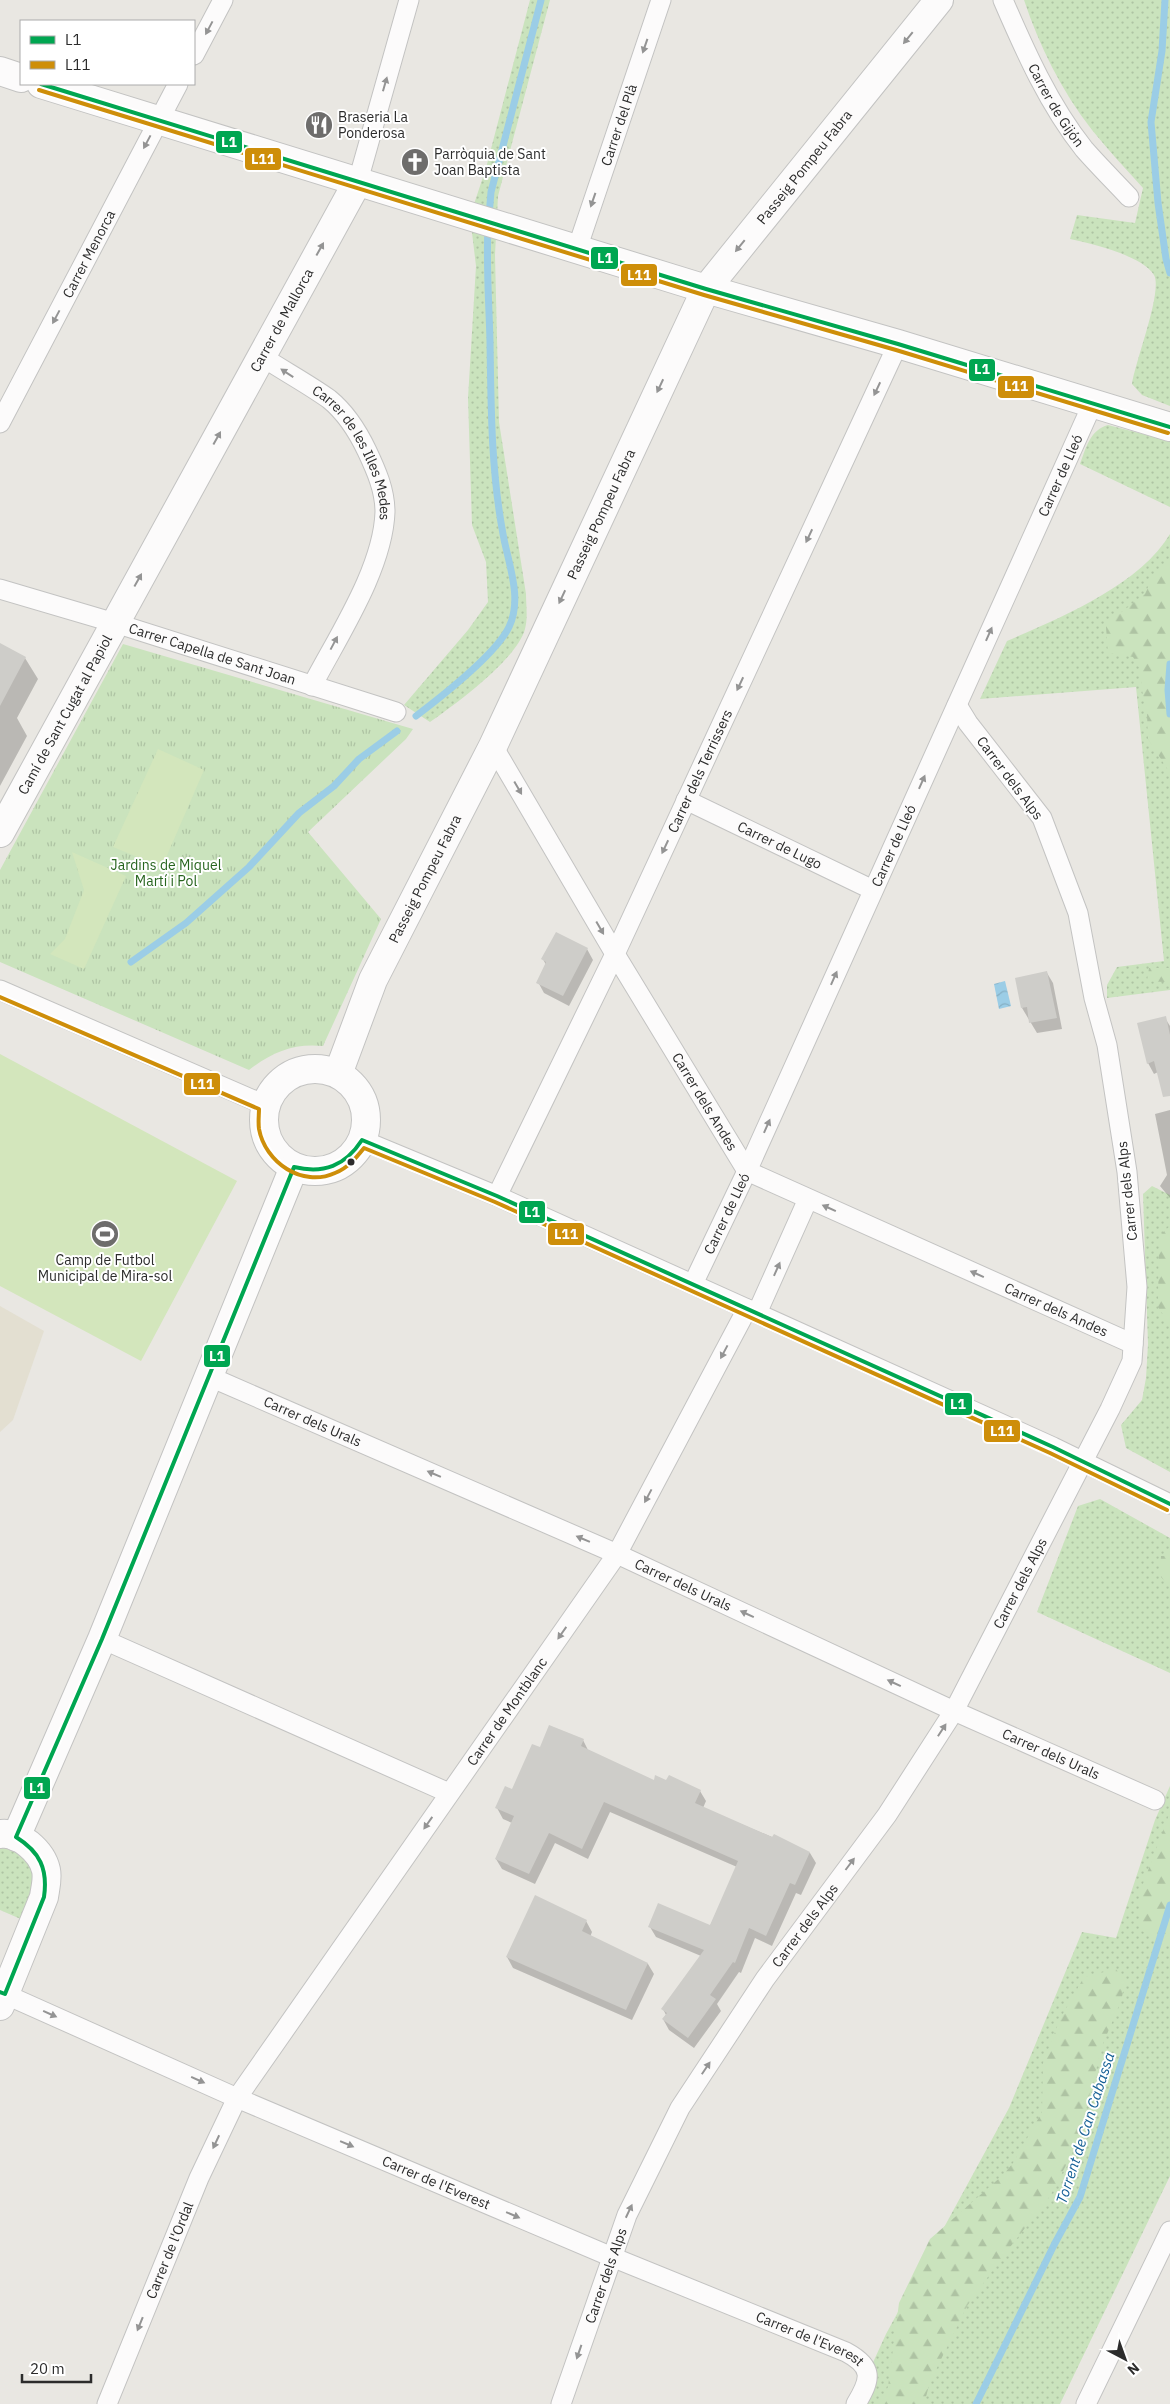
<svg xmlns="http://www.w3.org/2000/svg" width="1170" height="2404" viewBox="0 0 1170 2404" font-family="'IBM Plex Sans',sans-serif">
<style>
.education{fill:#e3dfd1}
.grass{fill:url(#grass-dots)}
.forest{fill:url(#forest-firs)}
.park{fill:url(#park-tufts)}
.pitch{fill:#d3e6bc}
.water{fill:url(#water-waves)}
.shadow{fill:#0003}
.lines{fill:none;stroke-linecap:round;stroke-linejoin:round}
.stream{stroke:#9bcde6;stroke-width:7}
.building{fill:#cecdc9}
.street-casing{stroke:#c3c3c2;stroke-width:21}
.secondary-casing{stroke:#c3c3c2;stroke-width:30}
.street{stroke:#fcfbfb;stroke-width:19}
.secondary{stroke:#fcfbfb;stroke-width:28}
.bus-1-casing{stroke:#fff;stroke-width:8}
.bus-2-casing{stroke:#fff;stroke-width:8}
.bus-1{stroke:#00a651;stroke-width:4}
.bus-2{stroke:#ce8e09;stroke-width:4}
.oneway{fill:#949494}
.bus-dot{fill:#2c2c2c;stroke:#fff;stroke-width:2}
.labels{text-anchor:middle;dominant-baseline:central;stroke-width:4;stroke-linejoin:round;paint-order:stroke}
.street-label{font-size:14px;fill:#2c2c2c;stroke:#fff}
.poi-label{font-size:14px;fill:#2c2c2c;stroke:#fff;text-anchor:start}
.park-label{font-size:14px;fill:#28651f;stroke:#fff}
.water-label{font-size:15px;font-style:italic;fill:#166096;stroke:#fff}
.line-badge{stroke:#fff;stroke-width:2}
.badge-label{font-size:14px;text-anchor:middle;font-weight:bold;fill:#fff}
</style>
<defs>
<pattern id="grass-dots" width="8" height="8" patternUnits="userSpaceOnUse" patternTransform="scale(1.25)"><rect width="8" height="8" fill="#cae3bd"/><path d="M2 2h.1M6 6h.1" fill="none" stroke="#aec3a3" stroke-width="1.8" stroke-linecap="round"/></pattern>
<pattern id="forest-firs" width="22" height="20" patternUnits="userSpaceOnUse" patternTransform="scale(1.25)"><rect width="22" height="20" fill="#cae3bd"/><path d="M5 1l3.5 6h-7zM16 11l3.5 6h-7z" fill="#aec3a3"/></pattern>
<pattern id="park-tufts" width="24" height="20" patternUnits="userSpaceOnUse" patternTransform="scale(1.25)"><rect width="24" height="20" fill="#cae3bd"/><path d="M3 7l-1-3M5 7V3M7 7l1-3M15 17l-1-3M17 17v-4M19 17l1-3" fill="none" stroke="#aec3a3"/></pattern>
<pattern id="water-waves" width="16" height="10" patternUnits="userSpaceOnUse" patternTransform="scale(1.25)"><rect width="16" height="10" fill="#9bcde6"/><path d="M0 5q4-4 8 0t8 0" fill="none" stroke="#86b0c5"/></pattern>
</defs>
<rect width="100%" height="100%" fill="#e9e7e2"/>
<path class="education" d="M 0,1306 L 44,1331 L 13,1420 L 0,1432 Z"/>
<path class="grass" d="M 530,0 L 550,0 L 498,196 L 495,255 L 499,422 L 526,594 C 526,605 528,618 525,629 C 517,659 457,703 430,722 L 404,705 L 468,630 L 488,602 L 486,562 L 472,525 L 468,398 L 476,266 L 470,216 L 486,168 Z
M 1024,0 L 1170,0 L 1170,406 L 1142,395 L 1132,384 C 1135,362 1163,291 1154,275 C 1141,255 1093,244 1070,239 L 1077,215 L 1135,223 L 1143,188 C 1126,169 1108,150 1092,130 C 1062,92 1039,45 1024,0 Z
M 1108,425 L 1170,441 L 1170,507 L 1080,464 C 1086,448 1090,430 1108,425 Z
M 1170,534 L 1170,990 L 1107,998 L 1107,985 L 1117,967 L 1164,961 L 1136,687 L 980,699 L 1007,641 C 1060,618 1140,585 1170,534 Z
M 1152,1186 L 1170,1195 L 1170,1472 L 1126,1448 L 1121,1425 L 1142,1400 L 1146,1378 L 1148,1344 L 1143,1194 Z
M 1100,1499 L 1170,1538 L 1170,1673 L 1037,1612 L 1078,1506 Z
M 1170,1786 L 1170,2176 L 1060,2404 L 854,2404 L 886,2334 L 1009,2108 L 1082,1932 L 1116,1938 L 1155,1820 Z
M 0,1846 C 17,1846 36,1865 35,1882 C 35,1894 27,1909 23,1920 L 0,1910 Z"/>
<path class="forest" d="M 1170,558 L 1170,773 L 1148,739 L 1147,714 L 1142,690 L 1140,669 L 1133,657 L 1108,653 L 1106,627 L 1115,617 L 1145,594 L 1151,580 Z
M 1149,968 L 1170,968 L 1170,979 L 1164,982 L 1147,981 Z
M 1170,1226 L 1170,1325 L 1158,1307 L 1159,1236 Z
M 1161,1556 L 1170,1556 L 1170,1587 L 1160,1576 Z
M 1170,1812 L 1170,1941 L 1164,1945 L 1139,1929 L 1140,1892 Z
M 1116,1969 L 1125,1983 L 1121,2001 L 1102,2046 L 1077,2144 L 1050,2196 L 1000,2260 L 967,2306 L 930,2382 L 924,2404 L 878,2404 L 888,2387 L 899,2303 L 930,2239 L 1003,2175 L 1013,2163 L 1042,2112 L 1043,2063 L 1060,2019 L 1084,1977 Z"/>
<path class="park" d="M 123,644 L 413,729 L 406,739 L 308,832 L 381,919 L 323,1046 C 294,1043 272,1052 249,1070 L 0,962 L 0,870 Z"/>
<path class="pitch" d="M 158,749 L 204,770 L 162,867 L 113,847 Z
M 72,852 L 126,876 L 84,969 L 50,954 L 65,939 L 84,890 Z
M 0,1054 L 237,1181 L 141,1361 L 0,1286 Z"/>
<path class="water" d="M 1005,981 L 1011,1006 L 999,1009 L 994,984 Z"/>
<path class="shadow" d="M 0,644 L 25,658 L 38,679 L 17,718 L 27,736 L 0,786 Z
M 587,949 L 593,960 L 569,1006 L 544,993 L 538,982 L 546,965 L 543,959 Z
M 1047,973 L 1053,983 L 1062,1029 L 1037,1033 L 1022,1008 Z
M 1165,1018 L 1170,1026 L 1170,1086 L 1158,1072 L 1154,1074 L 1148,1063 Z
M 1170,1110 L 1170,1198 L 1160,1186 L 1167,1175 L 1155,1114 Z
M 583,1740 L 589,1752 L 654,1781 L 700,1791 L 706,1801 L 703,1808 L 810,1853 L 816,1863 L 801,1895 L 796,1893 L 772,1946 L 755,1938 L 741,1973 L 739,1972 L 717,2004 L 721,2011 L 694,2048 L 669,2030 L 663,2019 L 666,2015 L 663,2009 L 701,1956 L 656,1937 L 650,1927 L 710,1926 L 737,1867 L 610,1812 L 588,1859 L 555,1843 L 535,1884 L 502,1869 L 496,1859 L 512,1823 L 503,1819 L 497,1808 L 513,1791 L 540,1749 Z
M 586,1921 L 592,1932 L 590,1937 L 648,1964 L 654,1974 L 632,2020 L 513,1968 L 507,1957 Z"/>
<g class="lines">
<path class="stream" d="M 1165,0 L 1162,51 L 1151,122 L 1158,203 L 1166,259 L 1170,273
M 489,216 L 491,192 L 541,0
M 1170,664 L 1168,690 L 1170,714
M 416,716 C 441,697 496,654 509,627 C 523,598 508,563 503,534 C 491,470 491,405 490,341 C 489,303 486,264 488,227
M 131,962 L 186,923 L 249,867 L 299,813 L 334,786 L 359,759 L 397,731
M 976,2404 L 1054,2245 L 1080,2197 L 1170,1905"/>
</g>
<path class="building" d="M 0,643 L 26,657 L 0,706 Z
M 556,932 L 588,948 L 563,996 L 536,983 L 546,962 L 541,959 Z
M 1047,971 L 1057,1018 L 1029,1023 L 1027,1007 L 1021,1008 L 1015,978 Z
M 1166,1016 L 1170,1035 L 1170,1096 L 1163,1097 L 1154,1061 L 1147,1064 L 1137,1023 Z
M 549,1725 L 584,1739 L 581,1746 L 654,1780 L 655,1775 L 666,1780 L 669,1775 L 701,1790 L 695,1803 L 772,1837 L 774,1834 L 810,1852 L 795,1885 L 790,1883 L 766,1936 L 749,1928 L 735,1963 L 733,1962 L 710,1995 L 716,1999 L 688,2038 L 662,2019 L 667,2013 L 661,2009 L 704,1950 L 648,1927 L 658,1903 L 710,1925 L 738,1861 L 604,1802 L 582,1849 L 549,1833 L 529,1874 L 495,1859 L 514,1816 L 495,1808 L 505,1786 L 512,1789 L 532,1744 L 540,1747 Z
M 535,1895 L 587,1920 L 582,1931 L 648,1963 L 626,2010 L 506,1957 Z"/>
<g class="lines">
<defs>
<g id="street">
<path id="s1" d="M 1003,0 C 1025,51 1049,105 1084,149 C 1098,165 1114,181 1129,197"/>
<path d="M 194,55 L 223,0"/>
<path d="M 358,181 L 409,0"/>
<path id="s2" d="M 577,249 L 661,0"/>
<path id="s3" d="M 261,356 C 284,371 308,384 329,399 C 345,412 358,432 367,451 C 376,470 385,490 385,512 C 383,569 338,636 312,686"/>
<path id="s4" d="M 0,423 L 178,84"/>
<path id="s5" d="M 0,589 L 115,623 L 396,712"/>
<path id="s6" d="M 493,746 L 615,954 L 747,1171 L 1133,1344"/>
<path id="s7" d="M 686,800 L 873,890"/>
<path d="M 0,990 L 265,1105"/>
<path d="M 362,1140 L 497,1196 L 1053,1447 L 1170,1504"/>
<path id="s8" d="M 497,1196 L 615,954 L 898,344"/>
<path id="s9" d="M 693,1284 L 747,1171 L 1092,405"/>
<path d="M 757,1313 L 808,1199"/>
<path id="s10" d="M 208,1376 L 617,1554 L 954,1711 L 1155,1800"/>
<path d="M 102,1639 L 449,1793"/>
<path id="s11" d="M 0,1992 L 237,2098 L 612,2257 L 846,2352 C 874,2367 871,2379 856,2404"/>
<path id="s12" d="M 107,2404 L 199,2178 L 237,2098 L 617,1554 L 747,1309"/>
<path id="s13" d="M 561,2404 L 627,2215 L 680,2108 L 765,1979 L 887,1815 L 954,1711 L 1110,1409 L 1132,1361 L 1137,1287 L 1127,1172 L 1107,1045 L 1094,998 L 1078,913 L 1042,818 L 968,723 L 957,705"/>
<path d="M 1086,2404 L 1170,2231"/>
</g>
<g id="secondary">
<path d="M 0,71 L 21,78"/>
<path d="M 41,84 L 706,289 L 898,344 L 1170,427"/>
<path id="s14" d="M 0,833 L 358,181"/>
<circle cx="315" cy="1120" r="51"/>
<path id="s15" d="M 338,1074 L 373,980 L 493,746 L 706,289 L 939,0"/>
<path d="M 0,1834 C 19,1831 42,1852 46,1870 C 48,1879 45,1889 44,1897 L 0,2006"/>
<path d="M 16,1837 L 102,1639 L 294,1167"/>
</g>
</defs>
<use href="#street" class="street-casing"/>
<use href="#secondary" class="secondary-casing"/>
<use href="#street" class="street"/>
<use href="#secondary" class="secondary"/>
<defs>
<path id="bus-1" d="M 41,84 L 706,289 L 898,344 L 1170,427
M 0,1992 L 5,1994 L 44,1897 C 48,1869 40,1852 16,1837 L 102,1639 L 294,1167 C 324,1174 345,1166 362,1140 L 497,1196 L 1053,1447 L 1170,1504"/>
<path id="bus-2" d="M 39,90 L 704,295 L 896,350 L 1168,433
M 0,997 L 259,1109 C 259,1115 258,1122 259,1129 C 265,1162 302,1188 335,1173 C 348,1168 356,1158 364,1148 L 495,1202 L 1050,1453 L 1167,1510"/>
</defs>
<use href="#bus-1" class="bus-1-casing"/>
<use href="#bus-2" class="bus-2-casing"/>
<use href="#bus-1" class="bus-1"/>
<use href="#bus-2" class="bus-2"/>
</g>
<defs><path id="oneway-solid" d="M-6-.8H1V-3.2L6.5 0L1 3.2V.8H-6Z" transform="scale(1.25)"/></defs>
<g class="oneway">
<use href="#oneway-solid" transform="translate(209 28) rotate(118)"/>
<use href="#oneway-solid" transform="translate(908 38) rotate(129)"/>
<use href="#oneway-solid" transform="translate(645 46) rotate(109)"/>
<use href="#oneway-solid" transform="translate(385 84) rotate(-74)"/>
<use href="#oneway-solid" transform="translate(147 142) rotate(118)"/>
<use href="#oneway-solid" transform="translate(593 200) rotate(109)"/>
<use href="#oneway-solid" transform="translate(740 246) rotate(129)"/>
<use href="#oneway-solid" transform="translate(320 249) rotate(-61)"/>
<use href="#oneway-solid" transform="translate(56 317) rotate(118)"/>
<use href="#oneway-solid" transform="translate(287 373) rotate(-147)"/>
<use href="#oneway-solid" transform="translate(660 386) rotate(115)"/>
<use href="#oneway-solid" transform="translate(877 389) rotate(115)"/>
<use href="#oneway-solid" transform="translate(217 438) rotate(-61)"/>
<use href="#oneway-solid" transform="translate(809 536) rotate(115)"/>
<use href="#oneway-solid" transform="translate(138 580) rotate(-61)"/>
<use href="#oneway-solid" transform="translate(562 597) rotate(115)"/>
<use href="#oneway-solid" transform="translate(989 634) rotate(-66)"/>
<use href="#oneway-solid" transform="translate(334 643) rotate(-62)"/>
<use href="#oneway-solid" transform="translate(740 684) rotate(115)"/>
<use href="#oneway-solid" transform="translate(922 782) rotate(-66)"/>
<use href="#oneway-solid" transform="translate(518 788) rotate(60)"/>
<use href="#oneway-solid" transform="translate(665 847) rotate(115)"/>
<use href="#oneway-solid" transform="translate(600 928) rotate(60)"/>
<use href="#oneway-solid" transform="translate(834 978) rotate(-66)"/>
<use href="#oneway-solid" transform="translate(767 1126) rotate(-66)"/>
<use href="#oneway-solid" transform="translate(829 1208) rotate(-156)"/>
<use href="#oneway-solid" transform="translate(777 1269) rotate(-66)"/>
<use href="#oneway-solid" transform="translate(977 1274) rotate(-156)"/>
<use href="#oneway-solid" transform="translate(724 1352) rotate(118)"/>
<use href="#oneway-solid" transform="translate(434 1474) rotate(-157)"/>
<use href="#oneway-solid" transform="translate(648 1496) rotate(118)"/>
<use href="#oneway-solid" transform="translate(583 1539) rotate(-157)"/>
<use href="#oneway-solid" transform="translate(747 1614) rotate(-155)"/>
<use href="#oneway-solid" transform="translate(562 1633) rotate(125)"/>
<use href="#oneway-solid" transform="translate(894 1683) rotate(-155)"/>
<use href="#oneway-solid" transform="translate(942 1730) rotate(-57)"/>
<use href="#oneway-solid" transform="translate(428 1823) rotate(125)"/>
<use href="#oneway-solid" transform="translate(850 1864) rotate(-53)"/>
<use href="#oneway-solid" transform="translate(50 2014) rotate(24)"/>
<use href="#oneway-solid" transform="translate(706 2068) rotate(-56)"/>
<use href="#oneway-solid" transform="translate(198 2080) rotate(24)"/>
<use href="#oneway-solid" transform="translate(216 2142) rotate(115)"/>
<use href="#oneway-solid" transform="translate(347 2144) rotate(23)"/>
<use href="#oneway-solid" transform="translate(629 2211) rotate(-65)"/>
<use href="#oneway-solid" transform="translate(513 2215) rotate(23)"/>
<use href="#oneway-solid" transform="translate(140 2324) rotate(112)"/>
<use href="#oneway-solid" transform="translate(579 2352) rotate(109)"/>
</g>
<defs>
<symbol id="restaurant-disc" viewBox="-11 -11 22 22"><circle r="9.5" fill="#6e6d6c" stroke="#fff"/><path d="M-5-6h1v4h1v-4h1v4h1v-4h1v5L-1.5 .5V6h-2V.5L-5-1ZM5-6V6H3V1.5H1.5Q1.5-4 5-6Z" fill="#fff"/></symbol>
<symbol id="church-disc" viewBox="-11 -11 22 22"><circle r="9.5" fill="#6e6d6c" stroke="#fff"/><path d="M-1.2-6h2.4v3.5h3.3v2.4h-3.3V6h-2.4V-.1h-3.3v-2.4h3.3Z" fill="#fff"/></symbol>
<symbol id="stadium-disc" viewBox="-11 -11 22 22"><circle r="9.5" fill="#6e6d6c" stroke="#fff"/><path d="M0-5a6.5 5 0 1 0 0 10a6.5 5 0 1 0 0-10ZM-3.5-1.8h7v3.6h-7Z" fill="#fff"/></symbol>
</defs>
<g fill-rule="evenodd">
<use href="#restaurant-disc" x="303" y="109" width="32" height="32"/>
<use href="#church-disc" x="399" y="146" width="32" height="32"/>
<use href="#stadium-disc" x="89" y="1218" width="32" height="32"/>
</g>
<circle class="bus-dot" cx="351" cy="1162" r="4.5"/>
<g class="labels">
<g class="street-label">
<text stroke="none"><textPath href="#s1" startOffset="118">Carrer de Gijón</textPath></text>
<text stroke="none"><textPath href="#s2" startOffset="131">Carrer del Plà</textPath></text>
<text stroke="none"><textPath href="#s15" startOffset="1024">Passeig Pompeu Fabra</textPath></text>
<text stroke="none"><textPath href="#s4" startOffset="191">Carrer Menorca</textPath></text>
<text stroke="none"><textPath href="#s14" startOffset="585">Carrer de Mallorca</textPath></text>
<text stroke="none"><textPath href="#s3" startOffset="140">Carrer de les Illes Medes</textPath></text>
<text stroke="none"><textPath href="#s9" startOffset="888">Carrer de Lleó</textPath></text>
<text stroke="none"><textPath href="#s15" startOffset="619">Passeig Pompeu Fabra</textPath></text>
<text stroke="none"><textPath href="#s5" startOffset="222">Carrer Capella de Sant Joan</textPath></text>
<text stroke="none"><textPath href="#s14" startOffset="135">Camí de Sant Cugat al Papiol</textPath></text>
<text stroke="none"><textPath href="#s8" startOffset="471">Carrer dels Terrissers</textPath></text>
<text transform="translate(1010 778) rotate(53)">Carrer dels Alps</text>
<text stroke="none"><textPath href="#s7" startOffset="104">Carrer de Lugo</textPath></text>
<text stroke="none"><textPath href="#s9" startOffset="482">Carrer de Lleó</textPath></text>
<text stroke="none"><textPath href="#s15" startOffset="214">Passeig Pompeu Fabra</textPath></text>
<text stroke="none"><textPath href="#s6" startOffset="414">Carrer dels Andes</textPath></text>
<text transform="translate(1127 1191) rotate(-96)">Carrer dels Alps</text>
<text stroke="none"><textPath href="#s9" startOffset="78">Carrer de Lleó</textPath></text>
<text stroke="none"><textPath href="#s6" startOffset="834">Carrer dels Andes</textPath></text>
<text stroke="none"><textPath href="#s10" startOffset="114">Carrer dels Urals</textPath></text>
<text stroke="none"><textPath href="#s13" startOffset="946">Carrer dels Alps</textPath></text>
<text stroke="none"><textPath href="#s10" startOffset="519">Carrer dels Urals</textPath></text>
<text stroke="none"><textPath href="#s12" startOffset="804">Carrer de Montblanc</textPath></text>
<text stroke="none"><textPath href="#s10" startOffset="924">Carrer dels Urals</textPath></text>
<text stroke="none"><textPath href="#s13" startOffset="541">Carrer dels Alps</textPath></text>
<text stroke="none"><textPath href="#s11" startOffset="476">Carrer de l'Everest</textPath></text>
<text stroke="none"><textPath href="#s12" startOffset="166">Carrer de l'Ordal</textPath></text>
<text stroke="none"><textPath href="#s13" startOffset="136">Carrer dels Alps</textPath></text>
<text stroke="none"><textPath href="#s11" startOffset="881">Carrer de l'Everest</textPath></text>
</g>
<g class="poi-label">
<text x="338" y="117">Braseria La<tspan x="338" dy="16">Ponderosa</tspan></text>
<text x="434" y="154">Parròquia de Sant<tspan x="434" dy="16">Joan Baptista</tspan></text>
<text x="105" y="1260" text-anchor="middle">Camp de Futbol<tspan x="105" dy="16">Municipal de Mira-sol</tspan></text>
</g>
<g class="park-label">
<text x="166" y="865">Jardins de Miquel<tspan x="166" dy="16">Martí i Pol</tspan></text>
</g>
<g class="water-label">
<text transform="translate(1085 2128) rotate(-72)">Torrent de Can Cabassa</text>
</g>
</g>
<g class="line-badge">
<rect x="215" y="130" width="28" height="24" rx="5" fill="#00a651"/>
<rect x="244" y="147" width="38" height="24" rx="5" fill="#ce8e09"/>
<rect x="590" y="246" width="29" height="24" rx="5" fill="#00a651"/>
<rect x="620" y="263" width="38" height="24" rx="5" fill="#ce8e09"/>
<rect x="968" y="358" width="28" height="24" rx="5" fill="#00a651"/>
<rect x="997" y="375" width="38" height="24" rx="5" fill="#ce8e09"/>
<rect x="183" y="1072" width="38" height="24" rx="5" fill="#ce8e09"/>
<rect x="518" y="1200" width="28" height="24" rx="5" fill="#00a651"/>
<rect x="547" y="1222" width="38" height="24" rx="5" fill="#ce8e09"/>
<rect x="203" y="1344" width="28" height="24" rx="5" fill="#00a651"/>
<rect x="944" y="1392" width="29" height="24" rx="5" fill="#00a651"/>
<rect x="983" y="1419" width="38" height="24" rx="5" fill="#ce8e09"/>
<rect x="23" y="1776" width="28" height="24" rx="5" fill="#00a651"/>
</g>
<g class="badge-label">
<text x="229" y="147">L1</text>
<text x="263" y="164">L11</text>
<text x="605" y="263">L1</text>
<text x="639" y="280">L11</text>
<text x="982" y="374">L1</text>
<text x="1016" y="391">L11</text>
<text x="202" y="1089">L11</text>
<text x="532" y="1217">L1</text>
<text x="566" y="1239">L11</text>
<text x="217" y="1361">L1</text>
<text x="958" y="1409">L1</text>
<text x="1002" y="1436">L11</text>
<text x="37" y="1793">L1</text>
</g>
<rect x="20" y="20" width="175" height="65" fill="#ffffff" stroke="#ababab"/>
<rect x="30" y="36" width="25" height="8" fill="#00a651" stroke="#ababab"/>
<text x="65" y="45" font-size="15" fill="#2c2c2c">L1</text>
<rect x="30" y="61" width="25" height="8" fill="#ce8e09" stroke="#ababab"/>
<text x="65" y="70" font-size="15" fill="#2c2c2c">L11</text>
<g transform="translate(1125 2359) rotate(139)" stroke="#ffffff" stroke-width="4" paint-order="stroke">
<path d="M0-4L9 19L0 12L-9 19Z" fill="#2c2c2c"/>
<text y="-8" font-size="14" font-weight="bold" text-anchor="middle" fill="#2c2c2c">N</text>
</g>
<path d="M22 2374v8h69v-8" fill="none" stroke="#2c2c2c" stroke-width="2.5"/>
<text x="30" y="2374" font-size="15" fill="#2c2c2c" stroke="#ffffff" stroke-width="4" paint-order="stroke">20 m</text>
</svg>
